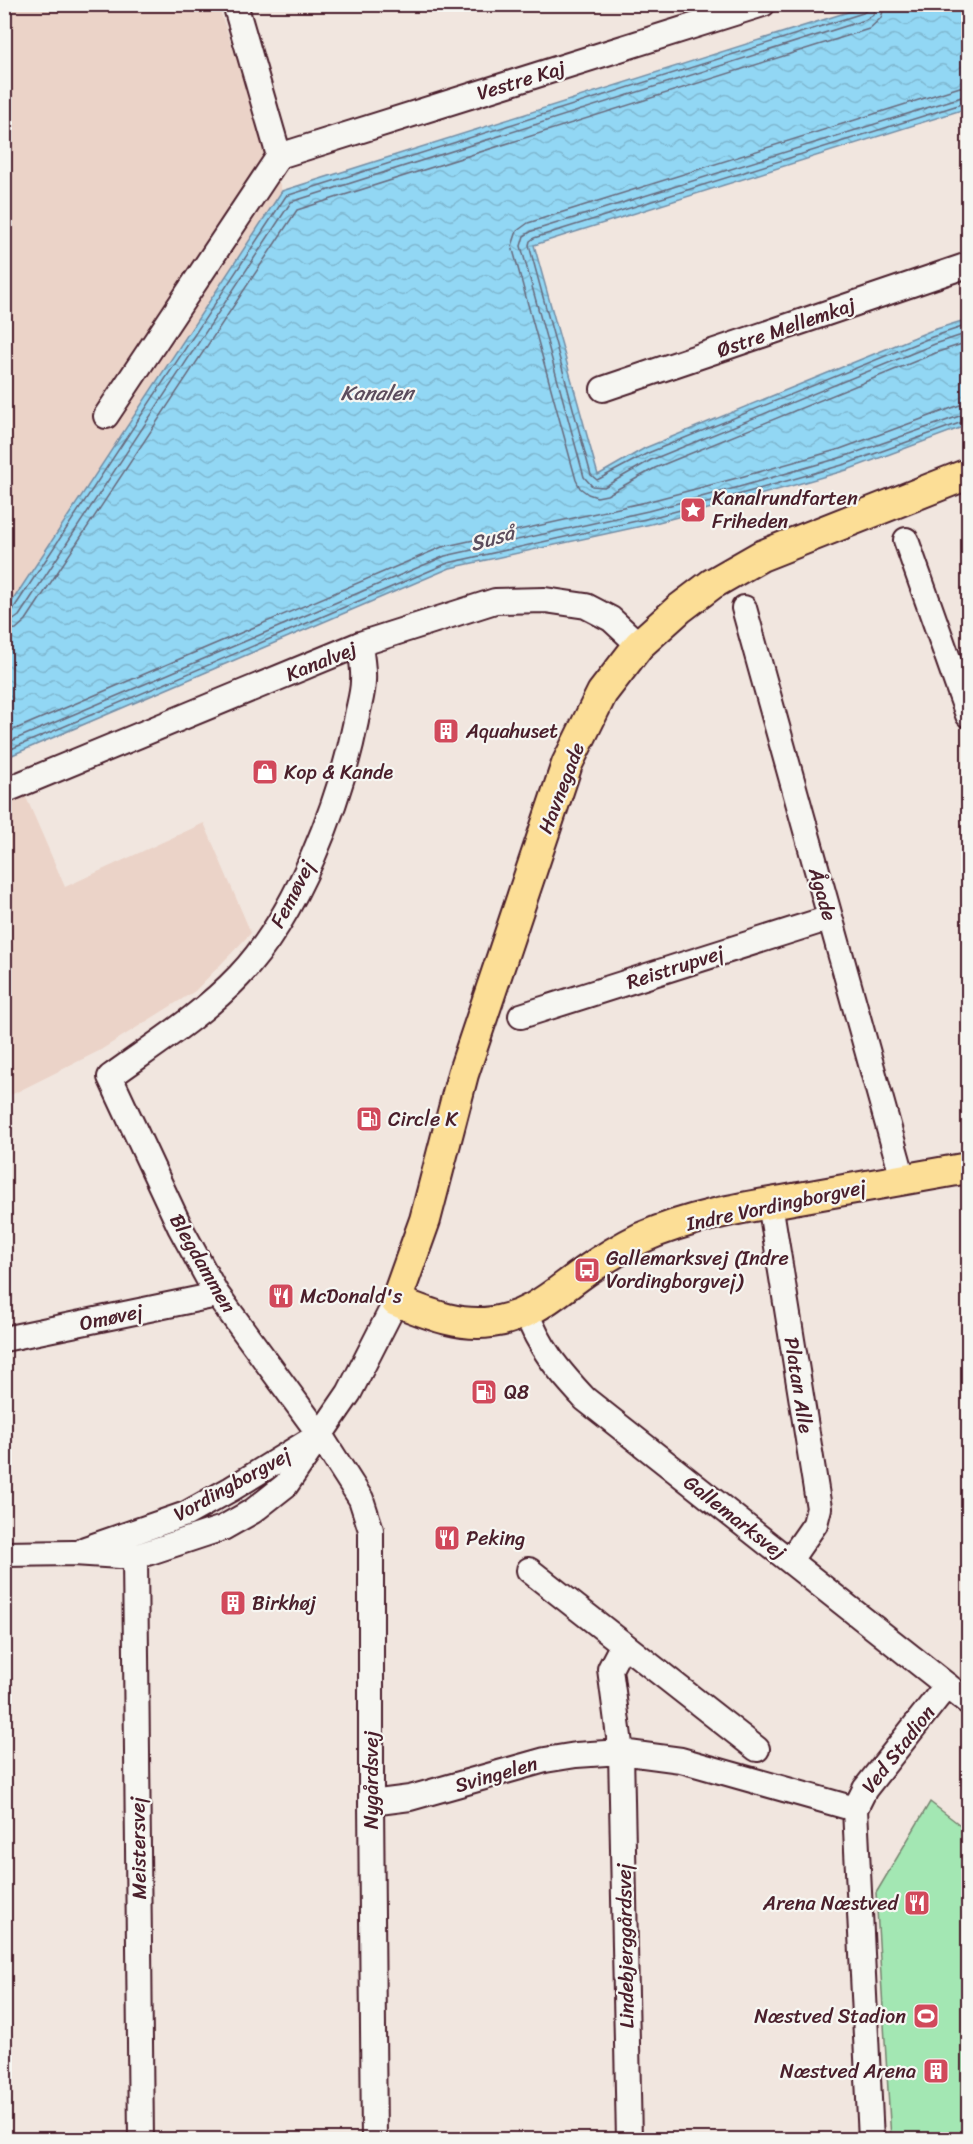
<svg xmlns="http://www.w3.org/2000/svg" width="973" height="2144" font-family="Sriracha,sans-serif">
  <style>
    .built { fill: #ebd3c8 }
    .pitch { fill: #a3e7b3; stroke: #76836f; stroke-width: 1.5 }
    .water { fill: url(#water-waves); stroke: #758da4; stroke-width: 1.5 }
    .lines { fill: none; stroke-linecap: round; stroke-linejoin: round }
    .shore { stroke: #67697b; stroke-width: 1.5 }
    .minor-casing { stroke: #4a1f2b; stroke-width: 28 }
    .major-casing { stroke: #4a1f2b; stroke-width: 34 }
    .minor { stroke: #f6f6f2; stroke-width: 24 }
    .major { stroke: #fcde96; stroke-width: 30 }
    .labels { text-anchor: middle; stroke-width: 4.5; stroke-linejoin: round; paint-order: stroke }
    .street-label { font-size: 20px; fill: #4a1f2b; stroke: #f6f6f2 }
    .poi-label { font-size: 20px; fill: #4a1f2b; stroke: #f6f6f2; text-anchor: start }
    .water-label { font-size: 21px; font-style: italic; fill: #5c4d5d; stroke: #f6f6f2 }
  </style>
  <defs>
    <pattern id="water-waves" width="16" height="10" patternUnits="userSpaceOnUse" patternTransform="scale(1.5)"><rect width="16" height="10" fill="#92d7f4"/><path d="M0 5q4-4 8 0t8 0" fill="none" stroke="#7fb8d1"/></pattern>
  </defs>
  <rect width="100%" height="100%" fill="#f1e6df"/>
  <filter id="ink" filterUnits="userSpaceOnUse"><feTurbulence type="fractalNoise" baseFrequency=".0167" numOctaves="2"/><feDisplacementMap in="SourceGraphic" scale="12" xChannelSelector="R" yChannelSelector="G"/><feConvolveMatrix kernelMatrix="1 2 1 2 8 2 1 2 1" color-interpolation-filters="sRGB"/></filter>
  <g filter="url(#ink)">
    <path class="built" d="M5 5H218L282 191 5 612Z
      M26 797 65 887 204 823 251 933 195 991 99 1051 13 1094 5 1095V806Z"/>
    <path class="pitch" d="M930 1802 968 1831V2139H891L876 1893Z"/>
    <path class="water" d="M870 5H968V108L534 245 598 475 645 448 930 331 968 319V425L847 470 742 500 651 524 450 568 5 758V612L282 191Z"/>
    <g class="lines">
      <path class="shore" d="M968 86 960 87 528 223 517 231 512 246 576 480 580 488 588 494 597 497 607 495 655 468 938 352 968 342
        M968 95 532 231 524 236 521 246 584 477 592 486 604 487 651 460 935 344 968 333
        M968 102 534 238 530 241 529 245 591 475 597 480 648 453 932 337 968 325
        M4 615 12 611 286 196 863 13 867 10 868 4
        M4 622 12 621 19 616 291 202 865 20 873 15 876 4
        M4 631 16 629 26 620 297 210 869 29 881 18 885 4
        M4 734 442 547 646 502 737 478 840 449 960 405 968 404
        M4 744 445 556 648 511 739 487 843 457 968 413
        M4 752 448 563 650 518 741 494 846 464 968 420"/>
      <g class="minor-casing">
        <path id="minor" d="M235 4 279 156 763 4
          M603 389 968 265
          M106 416 279 156
          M906 540 968 715
          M744 608 903 1179
          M360 644C361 656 364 669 363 681 363 694 358 708 356 721 340 802 297 915 239 976 202 1015 154 1045 110 1077L180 1227 216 1293 320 1435 361 1499 371 1530V1803L374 2140
          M4 791 360 644 495 601 545 600 586 606 611 619 639 645
          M521 1016 830 918
          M770 1203 819 1508 815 1524 790 1560
          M526 1311C539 1348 559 1371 585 1399L968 1702
          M4 1339 207 1297 216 1293
          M85 1549 186 1514 231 1489 314 1438
          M4 1554 74 1553 135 1557 223 1528 253 1511 286 1485 349 1393 396 1301
          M135 1557 141 2140
          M529 1570 757 1749
          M623 1644 610 1669 621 1752 629 2140
          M371 1803 410 1798 545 1760 576 1755 621 1752 681 1760 855 1809
          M871 2140 855 1809 865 1789 947 1685"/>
      </g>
      <g class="major-casing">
        <path id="major" d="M968 474 761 556 712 584 679 609 639 645 602 693 567 764 463 1074 425 1220 396 1301C427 1313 458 1327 492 1322 531 1317 556 1292 586 1271 603 1259 623 1247 641 1238 690 1216 746 1207 799 1198 855 1188 912 1178 968 1168"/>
      </g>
      <use href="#minor" class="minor"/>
      <use href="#major" class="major"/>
    </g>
  </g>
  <defs>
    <g id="sight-square" transform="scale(1.35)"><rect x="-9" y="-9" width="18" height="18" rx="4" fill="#d1495b" stroke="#f6f6f2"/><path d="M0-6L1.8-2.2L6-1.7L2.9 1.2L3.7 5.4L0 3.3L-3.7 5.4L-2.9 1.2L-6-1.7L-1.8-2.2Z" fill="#fff"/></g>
    <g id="building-square" transform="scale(1.35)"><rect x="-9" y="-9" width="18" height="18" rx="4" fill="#d1495b" stroke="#f6f6f2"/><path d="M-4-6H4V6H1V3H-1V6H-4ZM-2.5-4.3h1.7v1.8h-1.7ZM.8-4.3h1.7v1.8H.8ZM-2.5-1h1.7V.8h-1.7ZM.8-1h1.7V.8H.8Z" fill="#fff"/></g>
    <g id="shop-square" transform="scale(1.35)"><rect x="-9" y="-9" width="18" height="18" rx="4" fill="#d1495b" stroke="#f6f6f2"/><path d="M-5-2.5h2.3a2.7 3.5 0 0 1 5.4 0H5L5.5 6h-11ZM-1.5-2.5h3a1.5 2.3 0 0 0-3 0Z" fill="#fff"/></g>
    <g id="fuel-square" transform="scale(1.35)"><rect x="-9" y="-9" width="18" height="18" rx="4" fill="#d1495b" stroke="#f6f6f2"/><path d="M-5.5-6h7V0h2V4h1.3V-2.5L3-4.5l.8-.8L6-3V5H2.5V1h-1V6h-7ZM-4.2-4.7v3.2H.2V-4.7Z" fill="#fff"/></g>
    <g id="bus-square" transform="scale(1.35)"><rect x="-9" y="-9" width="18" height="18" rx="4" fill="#d1495b" stroke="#f6f6f2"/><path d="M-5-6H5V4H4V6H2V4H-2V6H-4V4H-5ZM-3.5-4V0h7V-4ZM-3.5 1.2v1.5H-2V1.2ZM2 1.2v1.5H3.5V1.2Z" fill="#fff"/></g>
    <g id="restaurant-square" transform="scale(1.35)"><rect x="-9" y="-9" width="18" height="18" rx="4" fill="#d1495b" stroke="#f6f6f2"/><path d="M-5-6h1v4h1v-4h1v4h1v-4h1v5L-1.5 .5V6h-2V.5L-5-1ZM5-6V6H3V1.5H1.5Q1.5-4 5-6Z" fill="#fff"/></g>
    <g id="stadium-square" transform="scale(1.35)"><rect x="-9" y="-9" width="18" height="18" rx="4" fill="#d1495b" stroke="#f6f6f2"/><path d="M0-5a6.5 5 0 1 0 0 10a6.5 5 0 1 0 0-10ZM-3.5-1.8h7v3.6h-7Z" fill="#fff"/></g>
  </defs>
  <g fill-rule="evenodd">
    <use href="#sight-square" x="693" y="510"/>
    <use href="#building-square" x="446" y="731"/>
    <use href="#shop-square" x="265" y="772"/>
    <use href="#fuel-square" x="369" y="1119"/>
    <use href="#bus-square" x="587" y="1270"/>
    <use href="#restaurant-square" x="281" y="1296"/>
    <use href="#fuel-square" x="484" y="1392"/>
    <use href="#restaurant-square" x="447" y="1538"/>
    <use href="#building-square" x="233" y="1603"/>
    <use href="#restaurant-square" x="917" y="1903"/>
    <use href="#stadium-square" x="926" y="2016"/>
    <use href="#building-square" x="936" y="2071"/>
  </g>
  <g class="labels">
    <g class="street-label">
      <text transform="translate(521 80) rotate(-17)" y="7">Vestre Kaj</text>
      <text transform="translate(786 327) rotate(-19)" y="7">Østre Mellemkaj</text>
      <text transform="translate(321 661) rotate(-22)" y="7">Kanalvej</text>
      <text transform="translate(561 788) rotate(-69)" y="7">Havnegade</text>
      <text transform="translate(292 894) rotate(-63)" y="7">Femøvej</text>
      <text transform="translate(823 894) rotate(74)" y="7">Ågade</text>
      <text transform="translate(675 967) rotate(-18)" y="7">Reistrupvej</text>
      <text transform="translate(776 1205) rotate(-12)" y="7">Indre Vordingborgvej</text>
      <text transform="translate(203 1263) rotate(60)" y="7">Blegdammen</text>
      <text transform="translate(111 1317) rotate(-12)" y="7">Omøvej</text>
      <text transform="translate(799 1385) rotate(81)" y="7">Platan Alle</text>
      <text transform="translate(232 1484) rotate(-29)" y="7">Vordingborgvej</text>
      <text transform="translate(735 1517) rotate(38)" y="7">Gallemarksvej</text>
      <text transform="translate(898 1749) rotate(-52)" y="7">Ved Stadion</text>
      <text transform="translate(496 1774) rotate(-16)" y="7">Svingelen</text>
      <text transform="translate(371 1780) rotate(-90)" y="7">Nygårdsvej</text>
      <text transform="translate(138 1848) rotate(-91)" y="7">Meistersvej</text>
      <text transform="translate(625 1946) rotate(-91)" y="7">Lindebjerggårdsvej</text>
    </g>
    <g class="poi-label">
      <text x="712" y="505">Kanalrundfarten<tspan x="712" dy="23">Friheden</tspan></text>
      <text x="466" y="738">Aquahuset</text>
      <text x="284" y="779">Kop &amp; Kande</text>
      <text x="388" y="1126">Circle K</text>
      <text x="606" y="1265">Gallemarksvej (Indre<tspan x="606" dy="23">Vordingborgvej)</tspan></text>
      <text x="300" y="1303">McDonald's</text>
      <text x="504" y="1399">Q8</text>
      <text x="466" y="1545">Peking</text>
      <text x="252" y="1610">Birkhøj</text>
      <text x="898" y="1910" text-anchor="end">Arena Næstved</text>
      <text x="906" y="2023" text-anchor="end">Næstved Stadion</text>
      <text x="916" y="2078" text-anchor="end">Næstved Arena</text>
    </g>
    <g class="water-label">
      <text x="377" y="400">Kanalen</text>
      <text transform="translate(492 538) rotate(-16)" y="7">Suså</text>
    </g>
  </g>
  <rect width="973" height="2144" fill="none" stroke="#f6f6f2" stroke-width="24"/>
  <rect x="12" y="12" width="949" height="2120" fill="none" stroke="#4a1f2b" stroke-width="2" filter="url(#ink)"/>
</svg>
